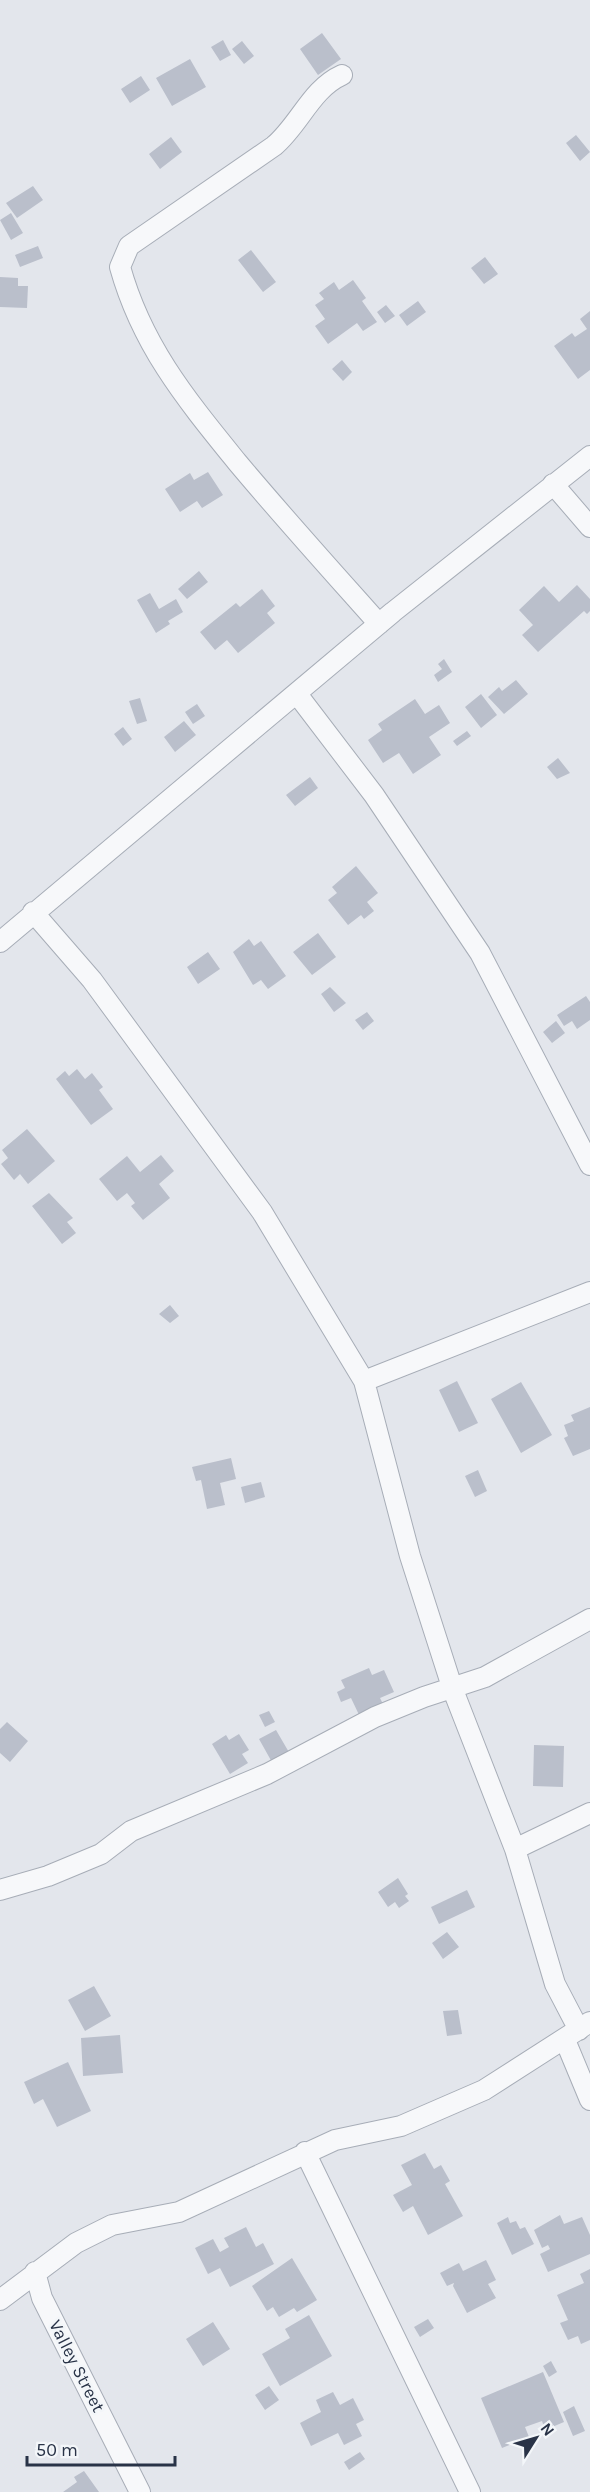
<svg xmlns="http://www.w3.org/2000/svg" width="590" height="2492" font-family="Karla,sans-serif">
  <style>
    .building { fill: #babfcb }
    .lines { fill: none; stroke-linecap: round; stroke-linejoin: round }
    .minor-casing { stroke: #a7adb7; stroke-width: 22 }
    .minor { stroke: #f7f8fa; stroke-width: 20 }
    .labels { text-anchor: middle; stroke-width: 5; stroke-linejoin: round; paint-order: stroke }
    .street-label { font-size: 18px; fill: #293347; stroke: #f3f6f9 }
  </style>
  <rect width="100%" height="100%" fill="#e3e6ec"/>
  <path class="building" d="M322 33 341 59 318 75 300 49Z
    M223 40 231 55 220 61 211 47Z
    M242 41 254 56 244 64 232 49Z
    M190 59 206 87 172 106 156 78Z
    M141 76 150 90 130 103 121 89Z
    M576 135 590 152 580 161 566 143Z
    M171 137 182 152 160 169 149 154Z
    M33 186 43 200 17 218 6 203Z
    M11 213 23 233 11 240 0 220Z
    M38 246 43 258 20 267 15 255Z
    M251 250 276 282 263 292 238 260Z
    M485 257 498 274 484 284 471 268Z
    M0 277 18 278V286H28L27 308 0 307Z
    M353 280 366 298 362 301 377 322 363 331 357 323 328 344 315 326 325 319 315 305 324 299 319 293 334 282 339 290Z
    M418 301 426 312 407 326 399 315Z
    M386 305 395 316 385 323 377 312Z
    M590 311V370L578 379 554 346 572 333 575 337 587 329 580 319Z
    M342 360 352 372 343 381 332 369Z
    M208 472 223 495 202 508 197 501 180 512 165 489 190 473 194 480Z
    M199 571 208 582 187 599 178 589Z
    M577 585 590 599V611L587 614 584 611 538 652 522 635 533 625 519 610 544 586 559 602Z
    M262 589 275 606 267 613 275 623 238 653 227 640 215 650 200 632 236 603 240 607Z
    M150 593 159 609 176 599 183 612 168 621 170 624 156 633 137 600Z
    M444 659 452 672 438 682 434 675 442 669 438 664Z
    M516 680 528 694 504 714 488 697 499 687 502 691Z
    M481 694 497 715 481 728 465 707Z
    M140 698 147 721 137 724 129 701Z
    M415 699 425 714 439 705 450 723 429 737 441 755 413 774 399 753 383 763 368 740 382 730 378 724Z
    M197 704 205 716 193 724 185 712Z
    M184 721 196 735 175 752 164 737Z
    M123 727 132 739 123 746 114 734Z
    M467 731 471 736 457 746 453 741Z
    M558 758 570 773 557 779 547 767Z
    M310 777 318 788 295 806 286 795Z
    M356 866 378 893 367 902 374 911 364 919 361 915 348 925 328 900 337 893 332 887Z
    M318 933 336 957 312 975 293 952Z
    M249 939 254 946 261 941 286 976 268 989 261 980 253 985 233 952Z
    M208 952 220 969 198 984 187 967Z
    M330 987 346 1003 334 1012 321 994Z
    M586 996 590 1002V1020L577 1029 572 1021 564 1026 557 1015Z
    M367 1012 374 1021 363 1030 355 1020Z
    M556 1021 565 1033 552 1043 543 1032Z
    M77 1069 85 1079 92 1073 103 1087 99 1090 113 1109 91 1125 56 1079 65 1071 69 1076Z
    M27 1129 55 1161 28 1184 20 1174 14 1180 1 1164 8 1158 2 1150Z
    M161 1155 174 1171 159 1184 170 1198 143 1220 131 1206 135 1203 127 1193 117 1201 99 1179 127 1156 140 1172Z
    M49 1193 73 1218 67 1222 76 1233 62 1244 32 1206Z
    M170 1305 179 1316 170 1323 159 1314Z
    M457 1381 478 1423 459 1432 439 1390Z
    M521 1382 552 1435 521 1453 491 1399Z
    M590 1407V1449L573 1456 564 1438 568 1436 564 1425 574 1421 571 1415Z
    M231 1458 236 1479 220 1483 225 1505 207 1509 201 1480 196 1481 192 1467Z
    M478 1470 487 1491 475 1497 465 1476Z
    M261 1482 265 1497 245 1503 241 1487Z
    M369 1668 372 1675 384 1670 394 1692 380 1698 385 1708 361 1719 351 1698 341 1702 337 1692 345 1688 341 1680Z
    M269 1711 275 1722 265 1727 259 1715Z
    M7 1722 28 1741 10 1762 0 1753V1729Z
    M276 1730 290 1754 273 1764 259 1739Z
    M239 1734 249 1750 242 1754 248 1763 230 1774 212 1744 226 1735 229 1740Z
    M534 1745 564 1746 563 1787 533 1786Z
    M398 1878 408 1894 405 1896 409 1901 399 1908 395 1902 388 1907 378 1892Z
    M467 1890 475 1907 439 1924 431 1907Z
    M447 1932 459 1947 443 1959 432 1943Z
    M94 1986 111 2016 85 2031 68 2000Z
    M458 2010 462 2034 447 2036 443 2011Z
    M120 2035 123 2073 83 2076 81 2038Z
    M68 2062 91 2111 57 2127 43 2099 34 2104 24 2082Z
    M425 2153 434 2169 441 2165 450 2181 445 2184 463 2216 428 2235 413 2206 403 2212 393 2195 412 2185 401 2165Z
    M560 2215 564 2224 582 2217 590 2235V2254L548 2272 540 2254 550 2249 548 2245 542 2248 534 2230Z
    M508 2217 510 2223 516 2221 520 2229 525 2227 534 2244 512 2255 497 2223Z
    M246 2227 256 2247 263 2243 274 2264 230 2287 220 2268 208 2274 195 2248 213 2239 220 2252 229 2247 224 2238Z
    M292 2258 317 2300 297 2312 294 2308 279 2317 273 2307 267 2311 252 2286Z
    M486 2260 496 2280 488 2284 496 2298 467 2313 453 2286 454 2283 447 2286 440 2273 459 2263 463 2271Z
    M590 2269V2340L581 2344 578 2336 568 2340 560 2323 568 2320 557 2295 584 2283 580 2274Z
    M309 2315 332 2356 280 2386 262 2354 290 2338 285 2329Z
    M428 2319 434 2328 420 2337 414 2327Z
    M213 2322 230 2349 203 2366 186 2339Z
    M551 2361 557 2372 549 2377 543 2366Z
    M543 2372 564 2422 545 2430 542 2421 525 2427 529 2437 502 2448 481 2398Z
    M269 2386 279 2400 265 2410 255 2395Z
    M333 2392 340 2405 353 2398 364 2420 356 2424 362 2436 344 2445 338 2433 311 2446 300 2423 321 2412 316 2400Z
    M574 2406 585 2431 573 2436 563 2412Z
    M360 2452 365 2459 349 2470 344 2462Z
    M84 2471 99 2492H63L77 2482 74 2477Z"/>
  <g class="lines">
    <g class="minor-casing">
      <path id="minor" d="M342 75C311 89 300 124 274 146L129 246 120 267C142 346 186 399 237 462 283 517 331 570 379 624
        M553 484 590 527
        M297 694 374 795 480 953 590 1165
        M33 912 92 980 262 1212 364 1381 410 1556 453 1690 515 1849 555 1984 579 2030
        M0 942 393 612 590 456
        M364 1381 590 1292
        M515 1849 590 1813
        M0 1890 48 1876 101 1854 131 1831 267 1774 375 1717 424 1697 485 1677 590 1619
        M565 2040 590 2100
        M305 2152 470 2492
        M35 2272 42 2298 140 2492
        M0 2300 76 2243 112 2225 179 2212 335 2140 401 2126 484 2090 590 2022"/>
    </g>
    <use href="#minor" class="minor"/>
  </g>
  <g class="labels">
    <g class="street-label">
      <text transform="translate(77 2366) rotate(63)" y="6">Valley Street</text>
    </g>
  </g>
  <g transform="translate(536 2438) rotate(53)" stroke="#f3f6f9" stroke-width="4.5" paint-order="stroke">
  <path d="M0-4.5L10 22L0 15L-10 22Z" fill="#293347"/>
  <text y="-9" font-size="16" font-weight="bold" text-anchor="middle" fill="#293347">N</text>
  </g>
  <path d="M27 2456v9h148v-9" fill="none" stroke="#293347" stroke-width="3"/>
  <text x="36" y="2456" font-size="18" fill="#293347" stroke="#f3f6f9" stroke-width="4.5" paint-order="stroke">50 m</text>
</svg>
